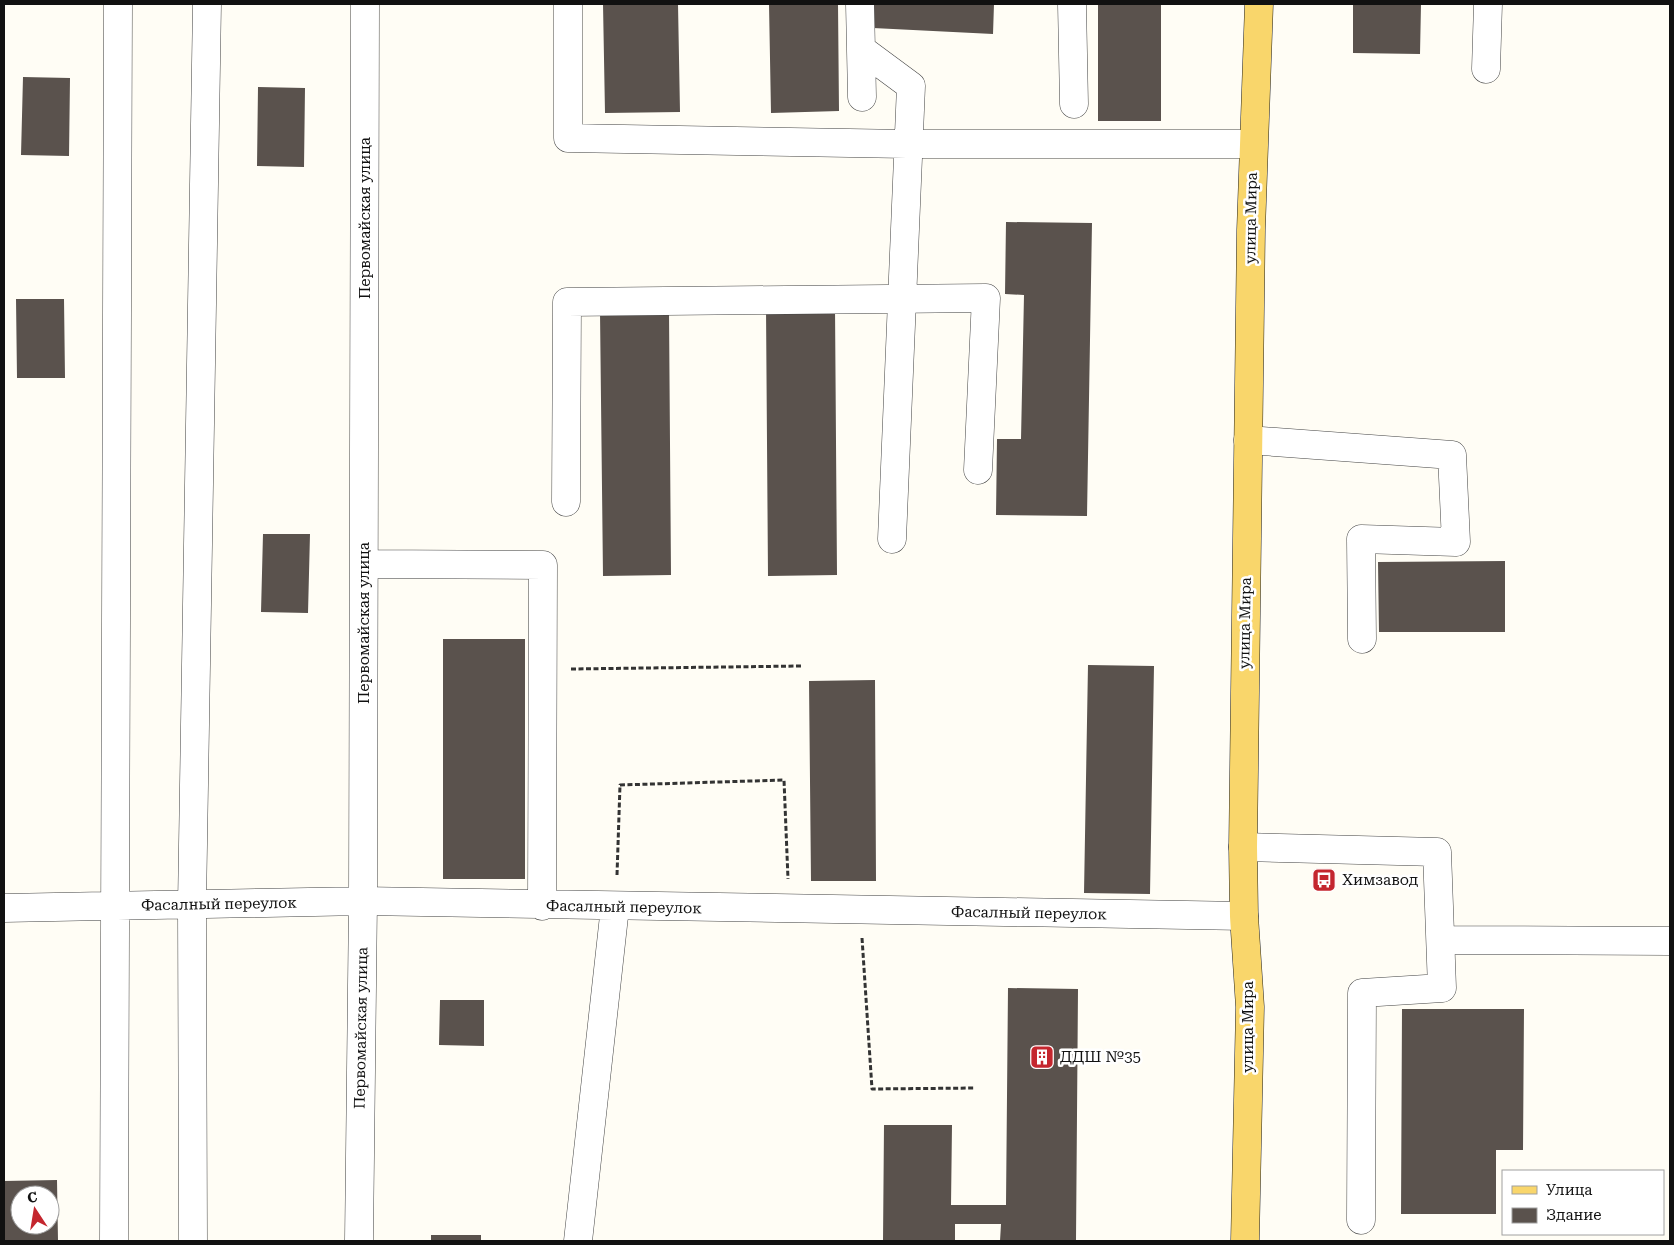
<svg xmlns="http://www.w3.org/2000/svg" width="1674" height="1245" font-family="'Roboto Serif',serif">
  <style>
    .building { fill: #5a524d; fill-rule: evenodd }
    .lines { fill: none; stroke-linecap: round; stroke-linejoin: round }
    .minor-casing { stroke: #444; stroke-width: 29 }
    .major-casing { stroke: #222; stroke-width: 29 }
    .path { stroke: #333; stroke-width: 3; stroke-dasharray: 5 2.5; stroke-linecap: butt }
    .minor { stroke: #fff; stroke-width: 28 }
    .major { stroke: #f9d66b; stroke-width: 28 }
    .labels { text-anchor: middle; stroke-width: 5; stroke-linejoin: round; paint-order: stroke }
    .street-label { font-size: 15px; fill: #111; stroke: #fff }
    .poi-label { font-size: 15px; fill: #111; stroke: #fff; text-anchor: start }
  </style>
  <rect width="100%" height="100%" fill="#fffdf5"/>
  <path class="building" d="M603 4H678L680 112 605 113Z
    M769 4H838L839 111 771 113Z
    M874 4H994L993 34 873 28Z
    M1098 4H1161V121H1098Z
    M1353 4H1421L1420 54 1353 53Z
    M23 77 70 78 69 156 21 155Z
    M258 87 305 88 304 167 257 166Z
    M1006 222 1092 223 1087 516 996 515 997 439H1021L1024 295 1005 294Z
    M16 299H64L65 378H17Z
    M835 307 837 575 768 576 766 308Z
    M669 311 671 575 603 576 600 312Z
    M263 534H310L308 613 261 612Z
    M1505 561V632H1379L1378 562Z
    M443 639H525V879H443Z
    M1088 665 1154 666 1150 894 1084 893Z
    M875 680 876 881H811L809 681Z
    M1008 988 1078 989 1076 1241H1000L1001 1224H955V1241H883L884 1125H952L951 1205H1006Z
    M440 1000H484V1046L439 1045Z
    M1402 1009H1524L1523 1150H1496V1214H1401Z
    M57 1180 58 1241H4V1181ZM20 1195H50V1225H20Z
    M431 1235H481V1241H431Z"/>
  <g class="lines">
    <g class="minor-casing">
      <path id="minor" d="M568 4V138L907 144H1253
        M860 4 862 97
        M1072 4 1074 104
        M861 49 911 86 892 539
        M1486 69 1488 4
        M1248 440 1452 455 1456 542 1361 539 1362 639
        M566 502 567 302 986 298 978 470
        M364 564 543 565 542 906
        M1243 847 1437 852 1442 988 1362 993 1361 1220
        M4 908 363 901 1244 916
        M1441 940 1670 941
        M114 1241 118 4
        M193 1241 192 905 207 4
        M359 1241 363 901 365 4
        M578 1241 615 907"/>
    </g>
    <g class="major-casing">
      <path id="major" d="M1245 1241 1250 1007 1244 916 1243 847 1251 230 1259 4"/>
    </g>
    <path class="path" d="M571 669 801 666
      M617 875 620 785 784 780 788 879
      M862 938 872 1089 974 1088"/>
    <use href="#minor" class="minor"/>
    <use href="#major" class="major"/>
  </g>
  <defs>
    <g id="bus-square" transform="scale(1.25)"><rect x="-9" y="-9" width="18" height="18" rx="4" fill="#c4262e" stroke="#fff"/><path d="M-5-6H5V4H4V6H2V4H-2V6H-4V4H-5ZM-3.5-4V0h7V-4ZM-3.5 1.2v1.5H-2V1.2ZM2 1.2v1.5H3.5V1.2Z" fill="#fff"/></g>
    <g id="building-square" transform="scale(1.25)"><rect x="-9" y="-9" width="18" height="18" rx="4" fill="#c4262e" stroke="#fff"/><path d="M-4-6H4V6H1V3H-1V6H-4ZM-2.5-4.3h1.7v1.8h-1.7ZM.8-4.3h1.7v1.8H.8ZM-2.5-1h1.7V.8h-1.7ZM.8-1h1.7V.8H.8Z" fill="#fff"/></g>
  </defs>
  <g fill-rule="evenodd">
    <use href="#bus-square" x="1324" y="880"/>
    <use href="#building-square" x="1042" y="1057"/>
  </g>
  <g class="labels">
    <g class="street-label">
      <text transform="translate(365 218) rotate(-90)" y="5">Первомайская улица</text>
      <text transform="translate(1251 218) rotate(-89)" y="5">улица Мира</text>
      <text transform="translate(364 623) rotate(-90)" y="5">Первомайская улица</text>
      <text transform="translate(1245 623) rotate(-89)" y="5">улица Мира</text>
      <text transform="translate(219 904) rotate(-1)" y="5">Фасалный переулок</text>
      <text transform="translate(624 907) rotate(1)" y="5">Фасалный переулок</text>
      <text transform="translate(1029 913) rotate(1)" y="5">Фасалный переулок</text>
      <text transform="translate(1248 1027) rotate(-90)" y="5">улица Мира</text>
      <text transform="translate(361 1028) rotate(-89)" y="5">Первомайская улица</text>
    </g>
    <g class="poi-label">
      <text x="1342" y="885">Химзавод</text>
      <text x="1060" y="1062">ДДШ №35</text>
    </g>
  </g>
  <rect width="1674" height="1245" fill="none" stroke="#111111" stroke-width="10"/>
  <rect x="1502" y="1170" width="162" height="65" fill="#ffffff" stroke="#a0a0a0"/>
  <rect x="1512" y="1186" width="25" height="8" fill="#f9d66b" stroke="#a0a0a0"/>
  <text x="1546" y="1195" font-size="15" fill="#111111">Улица</text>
  <rect x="1512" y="1208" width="25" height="15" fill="#5a524d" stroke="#a0a0a0"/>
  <text x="1546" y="1220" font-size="15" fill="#111111">Здание</text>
  <g transform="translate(35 1210) rotate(348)"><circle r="24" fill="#ffffff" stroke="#a0a0a0"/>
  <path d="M0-4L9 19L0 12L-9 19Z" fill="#c4262e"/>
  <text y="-8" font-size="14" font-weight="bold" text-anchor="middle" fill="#111111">С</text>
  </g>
</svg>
